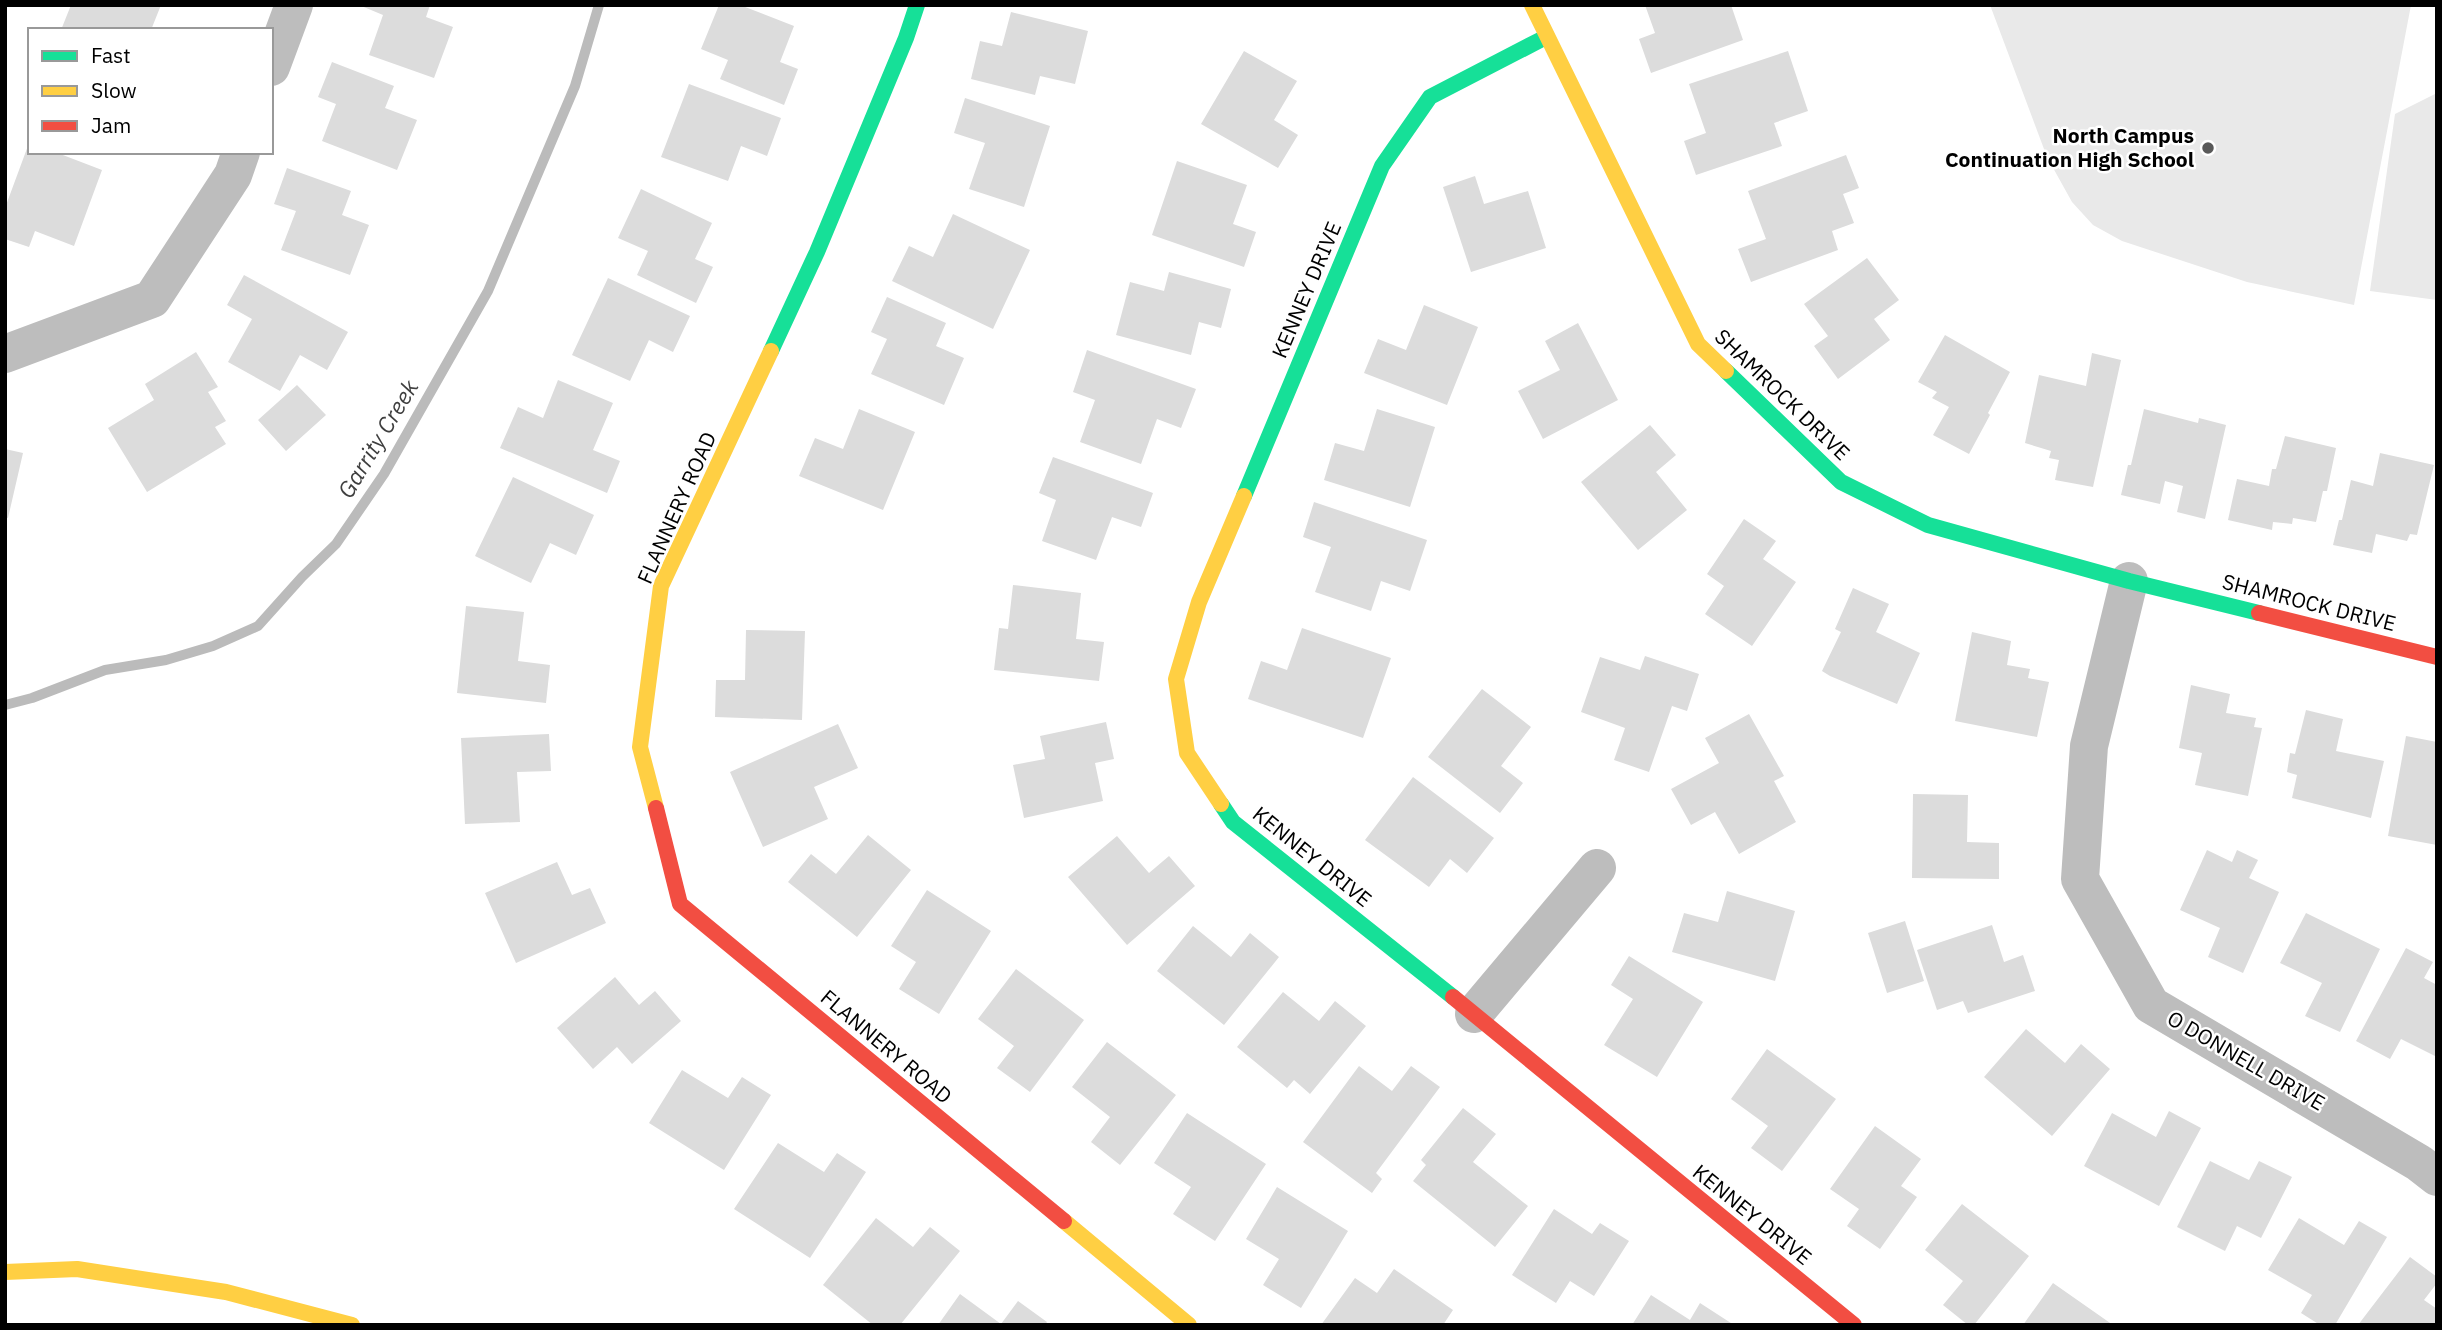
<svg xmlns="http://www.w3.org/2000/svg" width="2442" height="1330" font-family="'IBM Plex Sans',sans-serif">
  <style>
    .green { fill: #e9e9e9 }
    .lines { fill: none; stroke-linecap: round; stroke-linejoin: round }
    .stream { stroke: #bbb; stroke-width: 10 }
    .building { fill: #dcdcdc }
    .street { stroke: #bdbdbd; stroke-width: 38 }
    .fast { stroke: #16e098; stroke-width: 16 }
    .slow { stroke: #ffcf43; stroke-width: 16 }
    .jam { stroke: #f24e42; stroke-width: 16 }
    .poi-dot { fill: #595959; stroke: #fff; stroke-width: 2.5 }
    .labels { text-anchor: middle; stroke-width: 5; stroke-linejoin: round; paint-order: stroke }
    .poi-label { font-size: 21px; font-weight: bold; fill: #000; stroke: #fff; text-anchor: end }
    .street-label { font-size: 21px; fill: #000; stroke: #fff }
    .water-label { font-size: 23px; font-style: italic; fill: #3f3f3f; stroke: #fff }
  </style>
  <rect width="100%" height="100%" fill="#fff"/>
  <path class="green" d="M1990 5H2411L2354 305 2247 282 2122 241 2093 225 2072 202 2047 157Z
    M2437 93V300L2370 291 2395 114Z"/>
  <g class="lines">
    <path class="stream" d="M5 705 32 698 105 670 166 660 213 646 258 626 302 577 336 544 384 474 488 291 575 86 599 5"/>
  </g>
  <path class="building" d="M71 5H161L151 30H61Z
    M359 5H430L426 17 453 27 434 78 369 55 383 15Z
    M719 5H740L794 26 780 62 798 69 784 105 720 79 728 60 701 49Z
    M1645 5H1731L1743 40 1651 73 1639 39 1655 33Z
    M1011 12 1088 31 1075 84 1040 76 1035 95 971 79 980 41 1002 46Z
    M1244 51 1297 81 1274 120 1298 135 1278 168 1201 124Z
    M1788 51 1808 111 1774 123 1782 146 1696 175 1684 141 1706 133 1689 84Z
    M332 62 394 86 385 108 417 120 397 170 322 141 336 104 318 97Z
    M689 84 781 118 767 156 741 146 728 181 661 157Z
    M965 98 1050 126 1024 207 969 189 985 143 954 133Z
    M29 143 30 152H55L102 170 74 246 35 231 29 247 5 239V208Z
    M1846 155 1859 188 1843 194 1854 223 1832 231 1838 250 1751 282 1738 249 1766 239 1748 191Z
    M1177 161 1247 185 1233 224 1256 232 1244 267 1152 235Z
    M287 168 351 191 342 215 369 225 350 275 281 250 296 211 274 204Z
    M1475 176 1484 204 1528 191 1546 248 1471 272 1443 187Z
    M641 189 712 223 695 259 713 267 696 303 637 275 648 251 618 238Z
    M953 214 1030 250 993 329 892 281 909 246 933 257Z
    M1867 258 1899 300 1874 319 1890 340 1838 379 1814 346 1828 336 1804 304Z
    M1169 272 1231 289 1221 328 1199 322 1191 355 1116 335 1130 282 1164 291Z
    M244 275 348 332 327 370 300 355 280 391 228 362 252 319 227 305Z
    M608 278 690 316 673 352 649 340 630 381 572 355Z
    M887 297 946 323 936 346 964 358 944 405 871 374 887 339 871 332Z
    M1424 305 1478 327 1447 405 1364 373 1378 339 1406 350Z
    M1578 323 1618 400 1543 439 1518 391 1560 370 1545 341Z
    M1945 335 2010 372 1988 413 1990 415 1969 454 1933 435 1949 407 1932 398 1937 392 1918 382Z
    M1087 350 1196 389 1181 428 1157 419 1141 464 1080 442 1095 400 1073 392Z
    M196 352 218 387 208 392 226 421 215 427 226 444 147 492 108 428 154 400 145 384Z
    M2092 353 2121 360 2093 487 2055 480 2059 460 2049 458 2051 451 2025 443 2039 375 2086 386Z
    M558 380 613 403 593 450 620 461 607 493 500 448 518 407 543 418Z
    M297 385 326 415 286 451 258 420Z
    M859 409 915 432 883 510 799 476 815 438 843 449Z
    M1377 409 1435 427 1410 507 1324 480 1335 443 1364 451Z
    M2144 409 2198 423 2199 418 2226 425 2205 519 2177 512 2183 486 2165 481 2160 504 2121 495 2128 465H2131Z
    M1650 425 1676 455 1656 472 1687 510 1638 550 1581 482Z
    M2285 436 2336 448 2327 491H2323L2316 522 2293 518 2292 524 2273 522 2272 530 2228 520 2237 479 2269 486 2272 469H2276Z
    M5 449 23 453 8 518 5 517Z
    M2380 453 2434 465 2417 535 2410 534 2407 541 2376 534 2372 553 2333 545 2339 520H2342L2351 480 2373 486Z
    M1053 457 1153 493 1141 527 1112 517 1096 560 1042 541 1056 500 1039 493Z
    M513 477 594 515 576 555 550 543 531 583 475 556Z
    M1314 502 1427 540 1410 591 1381 581 1371 611 1315 592 1331 547 1303 537Z
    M1744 519 1776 541 1763 559 1796 582 1752 646 1705 614 1724 586 1707 574Z
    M1013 585 1081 593 1076 639 1104 642 1099 681 994 670 999 628 1008 629Z
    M1853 588 1889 604 1876 632 1920 653 1897 704 1830 676 1822 671 1841 632 1835 629Z
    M466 606 524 612 518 661 550 665 546 703 457 693Z
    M1302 628 1391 658 1363 738 1248 699 1261 661 1287 670Z
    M746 630 805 631 802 720 715 717 716 680H745Z
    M1972 632 2011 641 2007 665 2030 669 2028 678 2049 682 2037 737 1955 721Z
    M1645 656 1699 674 1687 711 1672 706 1649 772 1614 760 1625 728 1581 712 1600 657 1640 670Z
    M2191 685 2230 694 2226 713 2256 718 2254 727 2262 728 2248 796 2195 785 2202 753 2179 748Z
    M1482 689 1531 727 1501 766 1523 783 1500 813 1428 757Z
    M2306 710 2343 719 2336 751 2384 761 2371 818 2292 798 2297 775 2287 772 2290 753 2295 754Z
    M1749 714 1784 776 1774 781 1796 822 1739 854 1715 812 1691 825 1671 789 1719 763 1705 738Z
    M1106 722 1114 759 1095 763 1103 801 1024 818 1013 765 1045 759 1040 736Z
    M838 724 858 768 814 787 828 819 763 847 730 772Z
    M549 734 551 771 517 772 520 822 465 824 461 738Z
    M2406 736 2437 742V845L2388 836Z
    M1413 777 1494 838 1467 873 1450 859 1429 887 1365 840Z
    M1913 794 1968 795 1967 842 1999 843V879L1912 878Z
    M868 835 911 870 857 937 788 882 811 854 836 874Z
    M1117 836 1149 873 1169 856 1195 886 1127 945 1068 877Z
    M2207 850 2232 862 2237 850 2258 860 2249 878 2279 892 2243 973 2208 957 2220 928 2180 910Z
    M557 862 572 895 590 888 606 923 516 963 485 893Z
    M927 890 991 931 939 1014 899 989 916 962 891 946Z
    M1727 891 1795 911 1775 981 1672 952 1684 913 1718 922Z
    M2306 913 2380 949 2340 1032 2305 1016 2322 983 2280 963Z
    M1905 921 1924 981 1887 993 1868 933Z
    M1992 925 2004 962 2023 955 2035 991 1968 1013 1963 1001 1937 1010 1917 950Z
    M1193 926 1231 957 1250 933 1279 957 1224 1025 1157 971Z
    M2406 948 2433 962 2424 978 2437 985V1057L2401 1039 2390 1059 2356 1041Z
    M1629 956 1703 1002 1657 1077 1604 1045 1633 999 1611 985Z
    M1016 969 1084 1020 1030 1092 997 1068 1014 1046 978 1019Z
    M615 977 639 1005 655 991 681 1021 632 1064 617 1047 593 1069 557 1028Z
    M1283 992 1319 1021 1335 1001 1366 1026 1310 1094 1294 1080 1287 1088 1237 1047Z
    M2026 1029 2065 1063 2081 1044 2110 1069 2052 1136 1984 1077Z
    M1107 1042 1176 1095 1120 1165 1091 1142 1110 1117 1072 1087Z
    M1767 1049 1836 1099 1782 1171 1751 1148 1768 1126 1731 1099Z
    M1359 1066 1392 1091 1411 1066 1440 1087 1376 1173 1382 1179 1372 1193 1303 1142Z
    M682 1070 728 1098 742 1077 771 1095 724 1170 649 1123Z
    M1463 1108 1496 1134 1473 1162 1528 1206 1495 1247 1413 1181 1426 1165 1421 1160Z
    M2169 1111 2201 1128 2159 1206 2084 1166 2112 1113 2156 1137Z
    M1187 1113 1266 1164 1215 1241 1173 1214 1191 1187 1154 1163Z
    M1875 1126 1921 1159 1901 1186 1917 1197 1880 1249 1847 1226 1859 1209 1830 1189Z
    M778 1143 824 1172 837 1153 866 1172 810 1258 734 1209Z
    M2210 1161 2249 1180 2259 1161 2292 1177 2261 1238 2237 1226 2225 1251 2177 1227Z
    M1277 1187 1348 1231 1301 1308 1263 1285 1279 1259 1246 1239Z
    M1962 1204 2029 1256 1974 1325H1968L1943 1305 1963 1281 1925 1250Z
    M1554 1209 1592 1234 1600 1223 1629 1241 1594 1296 1570 1281 1556 1303 1512 1275Z
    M876 1218 913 1247 930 1227 960 1251 900 1325H873L823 1285Z
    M2299 1218 2344 1245 2359 1221 2387 1237 2335 1325H2320L2301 1313 2312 1295 2268 1270Z
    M2410 1257 2437 1277V1283L2424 1300 2437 1309V1325H2358Z
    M1394 1269 1453 1310 1443 1325H1321L1355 1278 1377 1293Z
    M2053 1283 2113 1325H2023Z
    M960 1294 1001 1324 1018 1301 1047 1322 1045 1325H938Z
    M1651 1295 1690 1320 1700 1303 1734 1325H1632Z"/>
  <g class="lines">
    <path class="street" d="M271 67 294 5
      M5 354 152 299 233 175 241 152
      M2129 581 2089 746 2080 879 2151 1005 2419 1163 2437 1177
      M1474 1014 1597 868"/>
    <path class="fast" d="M771 351 817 252 906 38 917 5
      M1726 371 1841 482 1928 525 2129 581 2259 613
      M1244 496 1382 166 1430 97 1546 37
      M1221 804 1233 822 1453 997"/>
    <path class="slow" d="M1532 5 1698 344 1726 371
      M1221 804 1187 753 1176 679 1199 602 1244 496
      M656 808 640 747 661 586 771 351
      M1064 1221 1189 1325
      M5 1272 77 1269 226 1292 352 1325"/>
    <path class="jam" d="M2259 613 2437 657
      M656 808 680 904 1064 1221
      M1453 997 1854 1325"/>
  </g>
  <circle class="poi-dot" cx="2208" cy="148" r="7"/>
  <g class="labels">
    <g class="poi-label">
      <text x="2194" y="143">North Campus<tspan x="2194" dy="24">Continuation High School</tspan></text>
    </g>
    <g class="street-label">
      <text transform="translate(1307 290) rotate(-67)" y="7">KENNEY DRIVE</text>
      <text transform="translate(1782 395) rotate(44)" y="7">SHAMROCK DRIVE</text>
      <text transform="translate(677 508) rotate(-66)" y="7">FLANNERY ROAD</text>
      <text transform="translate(2309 603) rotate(14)" y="7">SHAMROCK DRIVE</text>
      <text transform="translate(1312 857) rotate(39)" y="7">KENNEY DRIVE</text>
      <text transform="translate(886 1047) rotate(40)" y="7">FLANNERY ROAD</text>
      <text transform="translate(2246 1061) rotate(30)" y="7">O DONNELL DRIVE</text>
      <text transform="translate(1752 1215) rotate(39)" y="7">KENNEY DRIVE</text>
    </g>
    <g class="water-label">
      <text transform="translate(378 439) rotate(-59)" y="8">Garrity Creek</text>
    </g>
  </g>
  <rect width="2442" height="1330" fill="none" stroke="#000000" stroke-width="14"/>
  <rect x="28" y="28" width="245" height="126" fill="#ffffff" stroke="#999999" stroke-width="2"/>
  <rect x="42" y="51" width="35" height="10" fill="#16e098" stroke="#999999" stroke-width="2"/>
  <text x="91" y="63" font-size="21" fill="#000000">Fast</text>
  <rect x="42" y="86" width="35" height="10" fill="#ffcf43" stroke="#999999" stroke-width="2"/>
  <text x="91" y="98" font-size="21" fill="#000000">Slow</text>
  <rect x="42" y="121" width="35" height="10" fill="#f24e42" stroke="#999999" stroke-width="2"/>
  <text x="91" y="133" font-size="21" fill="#000000">Jam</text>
</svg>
